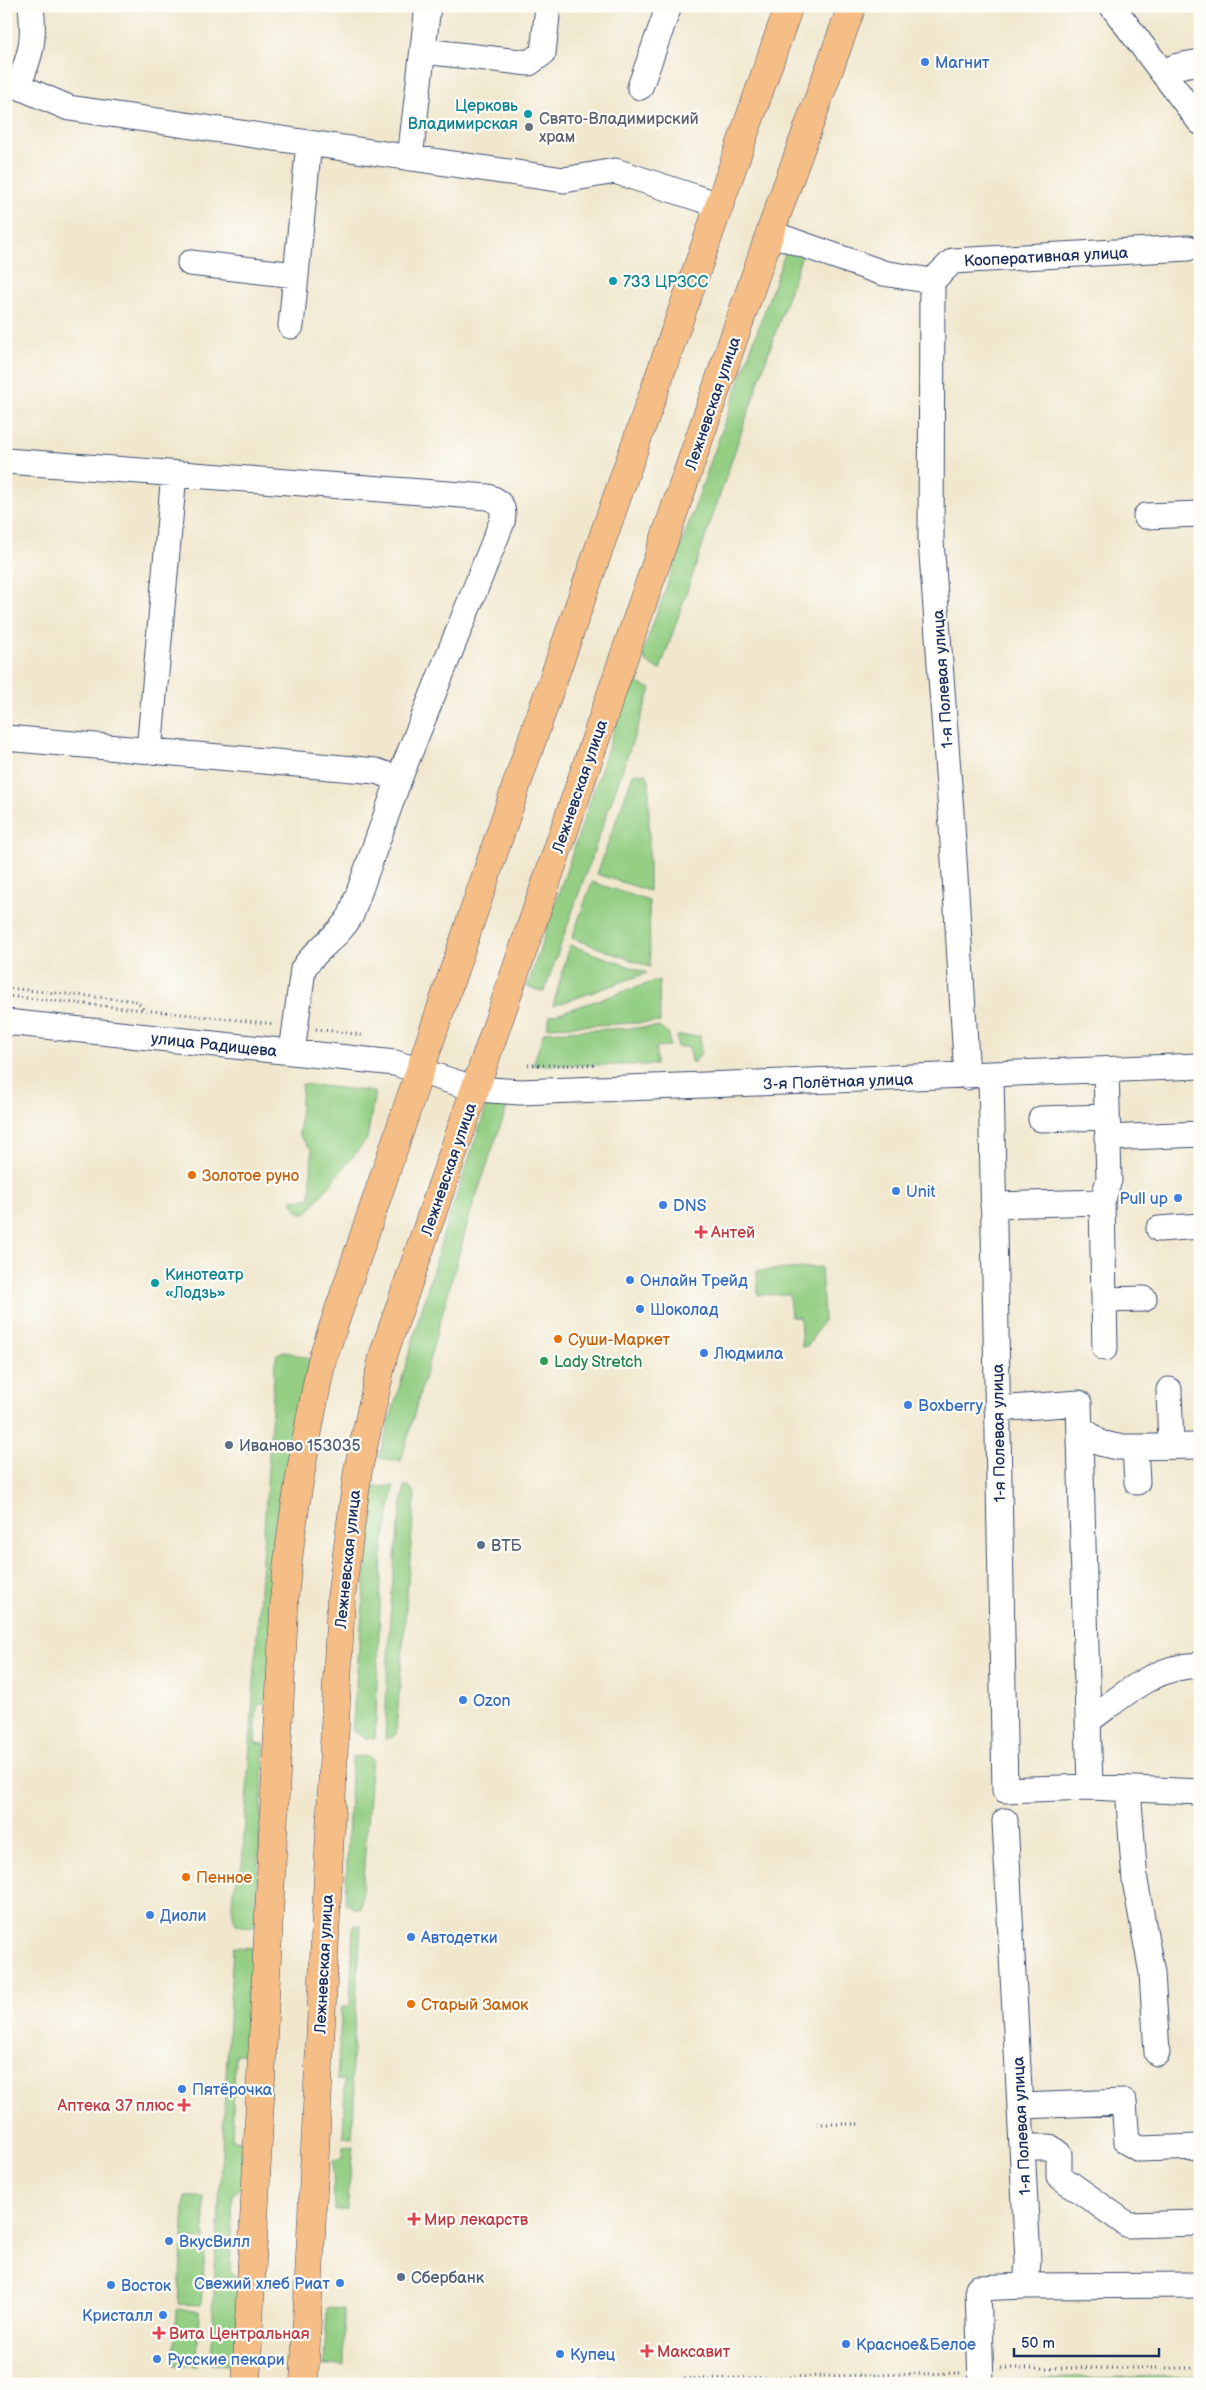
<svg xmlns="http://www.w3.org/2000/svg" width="1206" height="2390" font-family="'Balsamiq Sans',sans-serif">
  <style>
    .green { fill: #94cf84; stroke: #587f71 }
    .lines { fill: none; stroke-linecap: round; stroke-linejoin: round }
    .minor-casing { stroke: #3b4b6f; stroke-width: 27 }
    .highway-casing { stroke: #3b4b6f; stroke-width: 29 }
    .path { stroke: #3b4b6f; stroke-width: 3; stroke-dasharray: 1 4; stroke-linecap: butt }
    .minor { stroke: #fff; stroke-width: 25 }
    .highway { stroke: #f6be87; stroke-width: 28 }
    .shop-dot { fill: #3f7fe0; stroke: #fdfcf7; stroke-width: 2 }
    .culture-dot { fill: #0f9aa8; stroke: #fdfcf7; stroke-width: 2 }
    .worship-dot { fill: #6b7280; stroke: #fdfcf7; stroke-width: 2 }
    .food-dot { fill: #e8710a; stroke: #fdfcf7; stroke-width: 2 }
    .health-dot { fill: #e0444e; stroke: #fdfcf7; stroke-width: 2 }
    .leisure-dot { fill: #2e9e5b; stroke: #fdfcf7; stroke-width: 2 }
    .service-dot { fill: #5c6f8a; stroke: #fdfcf7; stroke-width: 2 }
    .labels { text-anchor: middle; stroke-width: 4.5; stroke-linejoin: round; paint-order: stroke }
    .shop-label { font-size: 16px; fill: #366cbe; stroke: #fdfcf7; text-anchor: start }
    .culture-label { font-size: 16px; fill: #0d838f; stroke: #fdfcf7; text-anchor: start }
    .worship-label { font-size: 16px; fill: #5b616d; stroke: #fdfcf7; text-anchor: start }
    .street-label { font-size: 16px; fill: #1b2f5e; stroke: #fdfcf7 }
    .food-label { font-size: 16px; fill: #c56008; stroke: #fdfcf7; text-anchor: start }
    .health-label { font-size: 16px; fill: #be3a42; stroke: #fdfcf7; text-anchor: start }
    .leisure-label { font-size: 16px; fill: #27864d; stroke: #fdfcf7; text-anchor: start }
    .service-label { font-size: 16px; fill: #4e5e75; stroke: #fdfcf7; text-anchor: start }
  </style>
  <rect width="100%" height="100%" fill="#fdfcf7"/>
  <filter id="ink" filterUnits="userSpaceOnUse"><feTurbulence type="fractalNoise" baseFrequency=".02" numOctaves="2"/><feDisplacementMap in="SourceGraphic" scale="10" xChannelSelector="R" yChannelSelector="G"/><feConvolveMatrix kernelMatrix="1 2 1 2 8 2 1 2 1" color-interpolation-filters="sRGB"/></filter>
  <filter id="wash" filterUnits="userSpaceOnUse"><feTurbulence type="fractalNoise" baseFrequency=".0096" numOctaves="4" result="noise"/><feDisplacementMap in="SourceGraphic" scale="20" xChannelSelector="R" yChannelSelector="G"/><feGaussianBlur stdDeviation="1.12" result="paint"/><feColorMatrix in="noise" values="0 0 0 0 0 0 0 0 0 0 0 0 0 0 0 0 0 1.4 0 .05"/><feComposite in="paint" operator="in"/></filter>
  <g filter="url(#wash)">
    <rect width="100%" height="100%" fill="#f0e7cd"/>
    <path class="green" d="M788 245 803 252 660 670 645 661 643 652Z
      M637 683 651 689 544 992 527 987 629 686Z
      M637 773 646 774 649 780V891L597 874 633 774Z
      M592 882 649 901 650 967 572 938Z
      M570 945 647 973 553 1006Z
      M659 980 660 1022 547 1027 550 1016Z
      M659 1027 669 1035 670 1046 656 1047V1065H533L544 1032Z
      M677 1036H700L701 1052 695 1062H691L689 1047H677Z
      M302 1084 375 1092 367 1139 306 1214 297 1211 292 1200 310 1198 312 1150 299 1135Z
      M509 1101 471 1211 401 1461 379 1458 444 1232 488 1103Z
      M821 1267 824 1319 808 1346 802 1347 800 1317H791L789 1294 758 1295 757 1271Z
      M284 1351 310 1359 277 1523 268 1700 257 1706 255 1743 265 1744 255 1925 248 1928 236 1924C228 1908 234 1881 242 1866L275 1363 277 1354Z
      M394 1486 382 1553 375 1739 365 1738 352 1730 373 1487Z
      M405 1486 410 1487 415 1494 396 1733 393 1737 385 1739C388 1654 390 1570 405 1486Z
      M367 1756 372 1760 371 1768 361 1908H354L345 1903 352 1757Z
      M353 1926H361L351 2080 355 2089 352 2138 343 2137 345 2081 337 2080 342 2007 350 2006Z
      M233 1947 256 1948 251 2054H235L232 2140 247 2141 246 2182 233 2194 231 2242 217 2241Z
      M353 2146 347 2210H334L333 2160 342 2158 343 2147Z
      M185 2197H203L205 2239 182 2238Z
      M216 2247 231 2248 230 2272 242 2281 237 2365 211 2364Z
      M182 2248 205 2249 201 2305 178 2304Z
      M327 2308 344 2309V2365H324Z
      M176 2310 199 2311 197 2366 174 2365Z
      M1200 2376V2384H1015V2379Z"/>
  </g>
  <g filter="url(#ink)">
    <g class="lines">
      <g class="minor-casing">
        <path id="minor" d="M1112 6 1200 122
          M423 51 529 63 543 53 548 6
          M1162 72 1178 66 1200 62
          M6 81 69 108 564 180 615 171 719 205
          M18 86C31 54 35 41 31 6
          M640 87 669 6
          M410 158 428 6
          M770 233 883 273 932 281 953 261 1188 248
          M190 263 296 275
          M932 281 931 541 952 826 967 1077
          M291 326 309 143
          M6 461 488 497C501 501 505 509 502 522L399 779 351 915C339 937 316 948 303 969L292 1052
          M1146 516 1200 514
          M6 738 376 771 399 779
          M149 751 174 474
          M6 1022 395 1063 476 1089 520 1092 1200 1066
          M991 1076 1005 1790 1090 1787 1200 1792
          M1041 1119 1107 1117
          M1107 1138 1200 1134
          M993 1205 1102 1202
          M1159 1229 1200 1226
          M1104 1300 1144 1299
          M1105 1348 1102 1202 1109 1180 1106 1071
          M1169 1390 1171 1446
          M997 1409 1079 1403 1090 1787
          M1081 1428 1100 1443 1117 1447 1200 1446
          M1135 1447 1137 1482
          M1088 1721C1124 1695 1153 1666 1200 1665
          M1128 1789 1135 1881 1152 1973 1157 2053
          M1021 2106 1124 2102 1127 2142 1139 2149 1200 2147
          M1023 2147H1050L1059 2154V2176L1128 2225 1200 2223
          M1026 2286 1200 2285
          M981 2384 978 2288 1026 2286 1028 2261 1005 1821"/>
      </g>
      <g class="highway-casing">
        <path id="highway" d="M246 2384 285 1590C292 1512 306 1437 322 1360L525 760 789 6
          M304 2384 341 1598 358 1470 384 1353 770 233 852 6"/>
      </g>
      <path class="path" d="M6 988 137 1001 144 1010 275 1024
        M6 996 144 1010
        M316 1029 362 1035
        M528 1065H597
        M817 2124H862
        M1001 2368H1200
        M469 2384 960 2373"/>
      <use href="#minor" class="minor"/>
      <use href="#highway" class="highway"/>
    </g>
  </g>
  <g class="shop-dot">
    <circle cx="925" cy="62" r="5"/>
    <circle cx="896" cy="1191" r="5"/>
    <circle cx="1178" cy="1198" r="5"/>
    <circle cx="663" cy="1205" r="5"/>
    <circle cx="630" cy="1280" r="5"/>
    <circle cx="640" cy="1309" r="5"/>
    <circle cx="704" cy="1353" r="5"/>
    <circle cx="908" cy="1405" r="5"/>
    <circle cx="463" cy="1700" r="5"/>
    <circle cx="150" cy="1915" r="5"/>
    <circle cx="411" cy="1937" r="5"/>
    <circle cx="182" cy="2089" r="5"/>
    <circle cx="169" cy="2241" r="5"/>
    <circle cx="340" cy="2283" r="5"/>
    <circle cx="111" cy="2285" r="5"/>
    <circle cx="163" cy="2315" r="5"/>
    <circle cx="846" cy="2344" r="5"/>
    <circle cx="560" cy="2354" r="5"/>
    <circle cx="157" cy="2359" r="5"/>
  </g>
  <g class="culture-dot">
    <circle cx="528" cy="114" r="5"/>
    <circle cx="613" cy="281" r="5"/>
    <circle cx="155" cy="1283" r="5"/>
  </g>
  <circle class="worship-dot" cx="529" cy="127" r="5"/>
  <g class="food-dot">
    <circle cx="192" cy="1175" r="5"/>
    <circle cx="558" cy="1339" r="5"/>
    <circle cx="186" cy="1877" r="5"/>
    <circle cx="411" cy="2004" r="5"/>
  </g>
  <g class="health-dot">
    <path d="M698.5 1224.5h5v5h5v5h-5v5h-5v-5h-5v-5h5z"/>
    <path d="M181.5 2097.5h5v5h5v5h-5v5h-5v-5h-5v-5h5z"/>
    <path d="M411.5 2211.5h5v5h5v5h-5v5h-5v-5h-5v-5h5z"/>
    <path d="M156.5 2325.5h5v5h5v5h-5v5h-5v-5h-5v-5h5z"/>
    <path d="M644.5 2343.5h5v5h5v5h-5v5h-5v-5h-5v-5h5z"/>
  </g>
  <circle class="leisure-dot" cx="544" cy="1361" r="5"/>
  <g class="service-dot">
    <circle cx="229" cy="1445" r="5"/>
    <circle cx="481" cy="1545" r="5"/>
    <circle cx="401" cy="2277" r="5"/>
  </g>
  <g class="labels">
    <g class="shop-label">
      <text x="935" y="68">Магнит</text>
      <text x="906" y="1197">Unit</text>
      <text x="1168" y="1204" text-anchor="end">Pull up</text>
      <text x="673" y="1211">DNS</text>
      <text x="640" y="1286">Онлайн Трейд</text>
      <text x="650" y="1315">Шоколад</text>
      <text x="714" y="1359">Людмила</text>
      <text x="918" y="1411">Boxberry</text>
      <text x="473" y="1706">Ozon</text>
      <text x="160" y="1921">Диоли</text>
      <text x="421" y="1943">Автодетки</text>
      <text x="192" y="2095">Пятёрочка</text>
      <text x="179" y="2247">ВкусВилл</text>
      <text x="330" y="2289" text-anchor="end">Свежий хлеб Риат</text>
      <text x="121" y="2291">Восток</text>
      <text x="153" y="2321" text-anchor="end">Кристалл</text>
      <text x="856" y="2350">Красное&amp;Белое</text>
      <text x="570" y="2360">Купец</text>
      <text x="167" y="2365">Русские пекари</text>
    </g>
    <g class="culture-label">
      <text x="518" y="111" text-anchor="end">Церковь<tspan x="518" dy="18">Владимирская</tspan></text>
      <text x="623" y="287">733 ЦРЗСС</text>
      <text x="165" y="1280">Кинотеатр<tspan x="165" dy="18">«Лодзь»</tspan></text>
    </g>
    <g class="worship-label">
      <text x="539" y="124">Свято-Владимирский<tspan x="539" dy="18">храм</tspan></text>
    </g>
    <g class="street-label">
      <text transform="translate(1046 256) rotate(-3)" y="6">Кооперативная улица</text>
      <text transform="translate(712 403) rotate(-71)" y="6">Лежневская улица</text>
      <text transform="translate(942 679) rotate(-94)" y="6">1-я Полевая улица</text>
      <text transform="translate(579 786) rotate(-71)" y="6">Лежневская улица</text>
      <text transform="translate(214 1044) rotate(6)" y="6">улица Радищева</text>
      <text transform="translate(838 1081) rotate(-2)" y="6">3-я Полётная улица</text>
      <text transform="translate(448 1169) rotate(-71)" y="6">Лежневская улица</text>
      <text transform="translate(998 1433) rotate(-91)" y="6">1-я Полевая улица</text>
      <text transform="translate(347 1559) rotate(-84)" y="6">Лежневская улица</text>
      <text transform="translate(323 1964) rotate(-87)" y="6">Лежневская улица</text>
      <text transform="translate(1021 2126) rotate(-93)" y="6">1-я Полевая улица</text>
    </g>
    <g class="food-label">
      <text x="202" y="1181">Золотое руно</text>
      <text x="568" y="1345">Суши-Маркет</text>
      <text x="196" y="1883">Пенное</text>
      <text x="421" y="2010">Старый Замок</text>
    </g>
    <g class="health-label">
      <text x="711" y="1238">Антей</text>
      <text x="174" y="2111" text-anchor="end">Аптека 37 плюс</text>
      <text x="424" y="2225">Мир лекарств</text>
      <text x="169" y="2339">Вита Центральная</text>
      <text x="657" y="2357">Максавит</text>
    </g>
    <g class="leisure-label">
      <text x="554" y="1367">Lady Stretch</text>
    </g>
    <g class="service-label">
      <text x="239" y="1451">Иваново 153035</text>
      <text x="491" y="1551">ВТБ</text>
      <text x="411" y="2283">Сбербанк</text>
    </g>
  </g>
  <rect width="1206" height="2390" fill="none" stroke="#fdfcf7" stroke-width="25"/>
  <path d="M1014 2348v8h145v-8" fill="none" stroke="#1b2f5e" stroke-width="2.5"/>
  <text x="1021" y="2348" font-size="15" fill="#1b2f5e" stroke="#fdfcf7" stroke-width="4" paint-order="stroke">50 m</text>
</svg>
